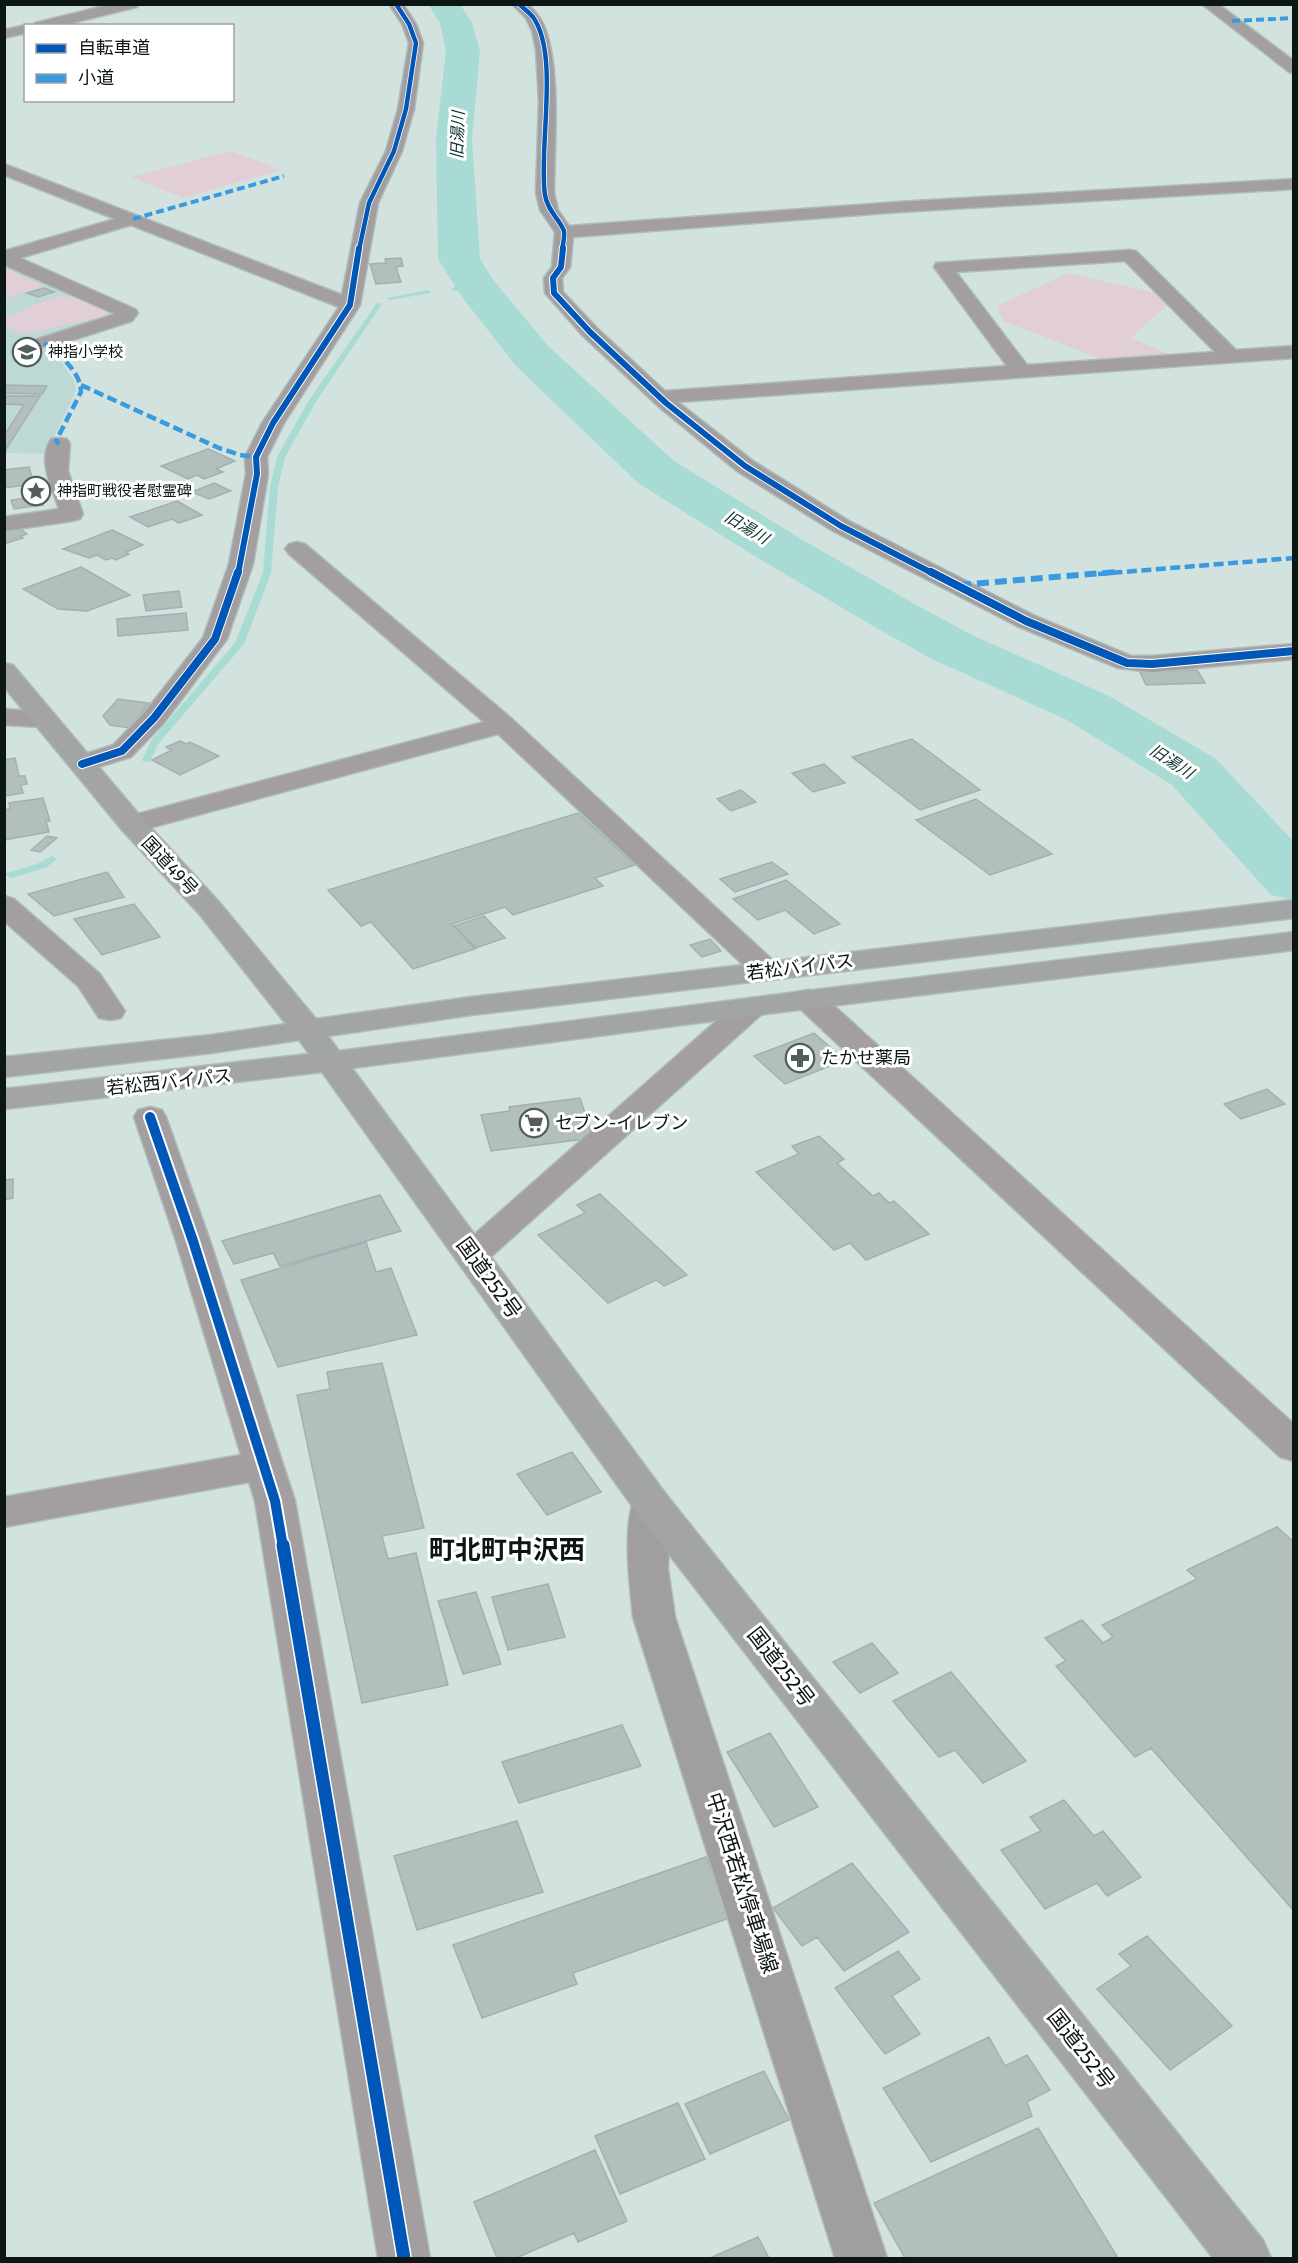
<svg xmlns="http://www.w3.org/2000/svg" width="1298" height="2263" font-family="'Fira Sans','Noto Sans JP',sans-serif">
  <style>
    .built { fill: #bdd9d5 }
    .green { fill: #e2ced7 }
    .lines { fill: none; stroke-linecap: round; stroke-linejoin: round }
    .stream { fill: #a8dbd3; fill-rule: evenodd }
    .river { fill: #a8dbd3; fill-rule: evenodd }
    .building { fill: #b2bfbd; stroke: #a4b0af; stroke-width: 1.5 }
    .minor-casing { stroke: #afbcba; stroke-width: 3 }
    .secondary-casing { stroke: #afbcba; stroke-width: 3 }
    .trunk-casing { stroke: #afbcba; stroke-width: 3 }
    .minor { fill: #a39ea0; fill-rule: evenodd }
    .secondary { fill: #a09e9f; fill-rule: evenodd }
    .trunk { fill: #a2a4a5; fill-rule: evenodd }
    .quiet-far2 { stroke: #3a9adf; stroke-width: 4; stroke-dasharray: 8 4; stroke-linecap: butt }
    .quiet-far1 { stroke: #3a9adf; stroke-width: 4.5; stroke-dasharray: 10 4.5; stroke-linecap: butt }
    .quiet { stroke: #3a9adf; stroke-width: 6; stroke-dasharray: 12 6; stroke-linecap: butt }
    .cycleway-far4-casing { stroke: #fff; stroke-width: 6 }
    .cycleway-far3-casing { stroke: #fff; stroke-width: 8 }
    .cycleway-far2-casing { stroke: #fff; stroke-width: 10 }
    .cycleway-far1-casing { stroke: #fff; stroke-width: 14 }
    .cycleway-casing { stroke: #fff; stroke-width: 16 }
    .cycleway-far4 { stroke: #0057b8; stroke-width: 4.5 }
    .cycleway-far3 { stroke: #0057b8; stroke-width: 6 }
    .cycleway-far2 { stroke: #0057b8; stroke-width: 8 }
    .cycleway-far1 { stroke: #0057b8; stroke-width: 10 }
    .cycleway { stroke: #0057b8; stroke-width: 13 }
    .labels { text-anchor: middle; stroke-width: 6; stroke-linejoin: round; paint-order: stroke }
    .far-poi-label { font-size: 15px; fill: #0c1715; stroke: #fff; text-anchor: start }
    .far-water-label { font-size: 16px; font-style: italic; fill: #0f302c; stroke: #fff }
    .street-label { font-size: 18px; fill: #0c1715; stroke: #fff }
    .poi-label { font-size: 18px; fill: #0c1715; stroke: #fff; text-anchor: start }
    .near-street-label { font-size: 21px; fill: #0c1715; stroke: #fff }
    .near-quarter-label { font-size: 26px; font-weight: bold; fill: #0c1715; stroke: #fff }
  </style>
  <rect width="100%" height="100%" fill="#d1e2df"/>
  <path class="built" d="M5 263 116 312 113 317 43 346 58 358 74 380 76 391 46 454 5 453Z"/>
  <path class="green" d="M230 151 282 170 183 198 131 177Z
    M5 268 44 286 9 298 5 297Z
    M1068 273 1160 294 1168 304 1131 338 1178 358 1109 362 1003 321 997 306Z
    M63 296 82 299 106 311 107 314 103 317 23 334 5 326V318L49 299Z"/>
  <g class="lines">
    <path class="stream" d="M477 285 480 287 479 288 454 291 451 289 454 287Z
      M428 290 430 291V293L390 300 387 298Z
      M377 303 382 304 317 400 285 457 278 487 271 573 244 644 158 744 150 762H144L142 760 151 741 235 643 263 573 270 487 277 457 309 400Z
      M52 856 57 859 45 868 11 878 6 875 7 873 37 864Z"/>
    <path class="river" d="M428 4H460L472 23 480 51 472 139 480 259 494 281 548 346 674 461 801 539 911 602 972 635 1109 696 1216 759 1294 842V900L1271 895 1172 785 1067 720 932 659 873 626 763 561 638 483 516 366 462 297 438 259 436 139 446 51 440 23Z"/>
  </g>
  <path class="building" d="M401 258 403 266 396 267 401 282 376 284 370 264 386 263 385 259Z
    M44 288 54 292 38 297 27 293Z
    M4 385 47 386 42 394 4 393Z
    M4 396H40L5 451 4 436 24 405 4 404Z
    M208 449 235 461 216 469 223 472 204 479 197 475 188 479 161 466Z
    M29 467 34 484 4 488V470Z
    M214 483 231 491 209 499 192 492Z
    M40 496 43 505 14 509 11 500Z
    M177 501 202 515 179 523 172 519 148 527 130 517Z
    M15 525 27 534 21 536 23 538 4 544V528Z
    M112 530 143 545 126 552 129 554 116 560 112 558 106 560 97 555 89 558 63 549Z
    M81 567 130 595 87 611 58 609 23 589Z
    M179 591 182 607 146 611 143 595Z
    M186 613 188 630 118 636 117 619Z
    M1197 670 1205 683 1146 685 1140 672Z
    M118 699 149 703 130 728 110 725 103 716Z
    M912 739 980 790 920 810 852 757Z
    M180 741 186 744 190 742 219 756 180 775 152 760 172 750 166 747Z
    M15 758 19 776H25L27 784 21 785 23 793 4 796V760Z
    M824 764 845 783 813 792 792 773Z
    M741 790 756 802 731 811 717 799Z
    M43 798 50 821H46L49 832 4 840V810L10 809 9 803Z
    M976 799 1052 854 990 875 916 820Z
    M578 813 635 865 595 878 603 886 513 915 505 907 452 924 475 949 413 969 371 922 361 926 328 890Z
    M47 836 57 838 40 852 31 850Z
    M772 862 788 874 735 892 720 879Z
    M107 872 124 897 54 916 28 894Z
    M786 880 840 924 814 934 785 910 758 920 733 899Z
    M134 904 160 937 102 955 74 919Z
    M484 916 505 938 476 948 454 926Z
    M710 939 721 951 702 957 690 945Z
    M814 1033 845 1060 785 1084 754 1056Z
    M1267 1089 1285 1104 1241 1119 1224 1104Z
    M580 1098 593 1138 491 1151 481 1115 510 1111 509 1107Z
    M819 1136 844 1159 837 1163 873 1196 879 1193 889 1203 894 1201 929 1234 866 1260 850 1243 834 1250 756 1172 799 1154 792 1146Z
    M13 1179V1198L4 1200V1180Z
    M600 1194 687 1275 664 1286 656 1280 608 1303 538 1235 585 1213 577 1205Z
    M380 1195 401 1231 280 1266 273 1253 234 1264 222 1241Z
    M366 1242 376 1272 391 1268 417 1335 278 1367 241 1280Z
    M382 1363 424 1528 382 1536 388 1559 416 1553 448 1685 362 1703 297 1395 330 1389 327 1372Z
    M572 1452 601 1492 547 1515 517 1474Z
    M1277 1527 1294 1542V1911L1151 1748 1135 1757 1056 1666 1066 1661 1045 1638 1082 1620 1103 1643 1113 1637 1102 1625 1197 1579 1187 1570Z
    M548 1584 565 1637 508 1650 492 1597Z
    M476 1592 501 1664 463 1674 438 1601Z
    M872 1643 898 1673 860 1693 833 1662Z
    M951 1672 1026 1761 983 1783 955 1750 939 1757 893 1701Z
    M622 1725 641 1766 519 1803 502 1762Z
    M770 1733 818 1807 774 1827 727 1752Z
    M1064 1800 1094 1836 1103 1831 1141 1877 1107 1896 1097 1883 1045 1909 1001 1850 1041 1831 1030 1817Z
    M517 1821 543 1892 417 1930 394 1856Z
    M706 1857 735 1916 573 1973 577 1984 482 2018 453 1945Z
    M852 1863 909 1932 844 1971 817 1937 802 1946 773 1908Z
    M1147 1936 1232 2026 1170 2070 1097 1989 1131 1966 1119 1954Z
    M898 1951 920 1979 892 1996 920 2034 885 2054 835 1988Z
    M989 2037 1005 2066 1027 2055 1050 2090 1027 2102 1032 2116 931 2162 883 2088Z
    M764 2071 789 2120 710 2154 685 2104Z
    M678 2103 705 2159 620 2194 595 2136Z
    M1038 2128 1118 2258H905L874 2203Z
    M595 2150 627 2221 578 2242 574 2233 516 2258H497L474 2202Z
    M758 2237 769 2258H710Z"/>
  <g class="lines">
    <g class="minor-casing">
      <path id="minor" d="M112 4H139L137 7 60 26H33L35 23Z
        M389 4H403L416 24 423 43 414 109 402 151 378 203 360 305 284 423 267 457 268 474 253 564 227 639 163 724 131 757 82 772 73 770 69 764 73 758 113 745 145 712 203 638 229 564 246 474 245 457 262 423 339 307 131 225 20 258 135 309 138 313 132 321 51 347H37L34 343 37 339 115 314 4 265V251L115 219 4 175V164L342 295 360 203 386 151 398 109 409 43 402 24Z
        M512 4H528C536 12 543 20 546 31 561 75 554 146 554 193L558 210 569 226 899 202 1294 179V189L899 212 573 237 570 267 562 278 563 292 597 328 665 391 1007 366 934 267 936 263 1130 250 1136 251 1236 350 1294 346V358L678 402 753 461 849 521 1035 616 1131 656H1152L1294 644V659L1152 672 1118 668 1017 626 833 531 737 471 659 407 583 336 545 293 544 278 552 267 555 232 540 210 536 193 539 101 536 50 532 31 526 18ZM1125 261 1215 352 1027 365 956 272Z
        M1202 4H1218L1294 61V73L1289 72Z
        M26 25 29 26H26V33L4 38V30Z
        M59 438 67 439 70 444 68 471 83 514 80 519 72 521 4 531V517L59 509C52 488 37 460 51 439Z
        M297 542 305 544 512 719 778 965 782 971 778 977 767 980 756 977 498 734 142 830 132 832 122 830 118 824 122 818 484 722 289 554 285 549 289 544Z
        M4 709 53 713 57 719 53 725 44 727 4 725Z
        M4 896 14 899 100 974 125 1011 121 1018 110 1020 99 1018 78 986 4 921Z
        M808 990 819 992 1294 1424V1461L1280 1457 797 1006 793 999 797 992Z
        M751 998 762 1000 766 1007 762 1014 484 1263 472 1267 460 1263 454 1255 460 1247 740 1000Z
        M150 1107 162 1110 166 1117 210 1241 295 1501 430 2258H378L255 1501 249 1482 4 1527V1497L241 1455 176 1241 134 1117 138 1110Z"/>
    </g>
    <g class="secondary-casing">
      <path id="secondary" d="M651 1488 665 1493 671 1503 668 1569 675 1617 887 2258H835L633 1617C630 1585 621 1521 637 1493Z"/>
    </g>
    <g class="trunk-casing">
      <path id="trunk" d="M4 663 13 665 142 818 220 903 316 1019 471 997 1294 900V918L471 1015 328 1036 339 1051 789 993 1294 932V950L789 1011 352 1068 665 1493 1263 2240 1271 2258H1213L637 1513 322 1072 4 1109V1089L309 1054 299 1040 211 1053 4 1077V1057L211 1035 286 1024 200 915 122 830 4 687Z"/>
    </g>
    <use href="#minor" class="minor"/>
    <use href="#secondary" class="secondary"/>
    <use href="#trunk" class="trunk"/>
    <path class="quiet-far2" d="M1232 21 1294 18
      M133 219 284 176"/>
    <path class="quiet-far1" d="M44 343C59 354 81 372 81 392L56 441 59 444
      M81 385 219 448 240 455 256 457
      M1098 574 1294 558"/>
    <path class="quiet" d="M959 585 1116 572"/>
    <g class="cycleway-far4-casing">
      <path id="cycleway-far4" d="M519 4C523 8 529 12 533 17 560 55 538 149 545 195 548 212 559 218 564 231 565 236 563 244 562 250
        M359 250 369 203 394 151 406 109 416 43 409 24 396 4"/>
    </g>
    <g class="cycleway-far3-casing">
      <path id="cycleway-far3" d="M563 248 561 267 553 278 554 293 590 332 666 403 745 466 841 526 934 574
        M238 574 257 474 256 457 273 423 350 305 359 248"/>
    </g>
    <g class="cycleway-far2-casing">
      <path id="cycleway-far2" d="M931 572 1026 621 1127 663 1152 664 1294 651
        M82 764 122 751 154 718 215 639 238 572"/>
    </g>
    <g class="cycleway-far1-casing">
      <path id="cycleway-far1" d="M150 1117 193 1241 275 1501 283 1547"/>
    </g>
    <g class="cycleway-casing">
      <path id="cycleway" d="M283 1545 404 2258"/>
    </g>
    <use href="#cycleway-far4" class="cycleway-far4"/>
    <use href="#cycleway-far3" class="cycleway-far3"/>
    <use href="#cycleway-far2" class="cycleway-far2"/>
    <use href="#cycleway-far1" class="cycleway-far1"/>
    <use href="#cycleway" class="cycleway"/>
  </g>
  <defs>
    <g id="school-ring" transform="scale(1.5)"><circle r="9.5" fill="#fff" stroke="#515e5c" stroke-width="1.5"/><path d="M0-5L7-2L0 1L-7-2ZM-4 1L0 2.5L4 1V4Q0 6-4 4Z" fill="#515e5c"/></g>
    <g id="sight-ring" transform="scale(1.5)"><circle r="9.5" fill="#fff" stroke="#515e5c" stroke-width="1.5"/><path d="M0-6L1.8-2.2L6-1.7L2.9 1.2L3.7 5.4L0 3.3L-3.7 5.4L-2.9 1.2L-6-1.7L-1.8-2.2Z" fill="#515e5c"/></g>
    <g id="pharmacy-ring" transform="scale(1.5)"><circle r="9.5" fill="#fff" stroke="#515e5c" stroke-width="1.5"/><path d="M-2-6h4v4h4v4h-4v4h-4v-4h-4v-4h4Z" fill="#515e5c"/></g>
    <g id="supermarket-ring" transform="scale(1.5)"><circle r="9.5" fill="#fff" stroke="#515e5c" stroke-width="1.5"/><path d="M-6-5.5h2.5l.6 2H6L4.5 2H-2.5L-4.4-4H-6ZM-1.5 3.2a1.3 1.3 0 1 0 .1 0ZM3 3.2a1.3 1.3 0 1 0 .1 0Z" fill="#515e5c"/></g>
  </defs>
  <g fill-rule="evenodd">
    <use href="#school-ring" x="27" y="352"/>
    <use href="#sight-ring" x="36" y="491"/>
    <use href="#pharmacy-ring" x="800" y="1058"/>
    <use href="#supermarket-ring" x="534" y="1123"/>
  </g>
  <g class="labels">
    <g class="far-poi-label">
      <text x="48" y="357">神指小学校</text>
      <text x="57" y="496">神指町戦役者慰霊碑</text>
    </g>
    <g class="far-water-label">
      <text transform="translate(457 135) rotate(-88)" y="6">旧湯川</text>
      <text transform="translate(747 527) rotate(31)" y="6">旧湯川</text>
      <text transform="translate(1172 761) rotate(33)" y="6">旧湯川</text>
    </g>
    <g class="street-label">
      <text transform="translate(170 866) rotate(47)" y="6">国道49号</text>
      <text transform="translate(800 967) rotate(-7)" y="6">若松バイパス</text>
      <text transform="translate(169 1082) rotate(-6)" y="6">若松西バイパス</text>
    </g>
    <g class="poi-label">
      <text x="821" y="1064">たかせ薬局</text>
      <text x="555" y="1129">セブン-イレブン</text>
    </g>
    <g class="near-street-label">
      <text transform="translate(489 1278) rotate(54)" y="7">国道252号</text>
      <text transform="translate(781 1667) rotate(52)" y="7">国道252号</text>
      <text transform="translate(742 1883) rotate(72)" y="7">中沢西若松停車場線</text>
      <text transform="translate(1081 2049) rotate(52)" y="7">国道252号</text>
    </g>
    <g class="near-quarter-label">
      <text x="507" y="1559">町北町中沢西</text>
    </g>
  </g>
  <rect width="1298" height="2263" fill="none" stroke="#0c1715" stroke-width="12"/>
  <rect x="24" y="24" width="210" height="78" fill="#ffffff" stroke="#9ea2a1" stroke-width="1.5"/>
  <rect x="36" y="44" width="30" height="9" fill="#0057b8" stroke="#9ea2a1" stroke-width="1.5"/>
  <text x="78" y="54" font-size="18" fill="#0c1715">自転車道</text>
  <rect x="36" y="74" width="30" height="9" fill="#3a9adf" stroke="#9ea2a1" stroke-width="1.5"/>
  <text x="78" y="84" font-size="18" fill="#0c1715">小道</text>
</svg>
